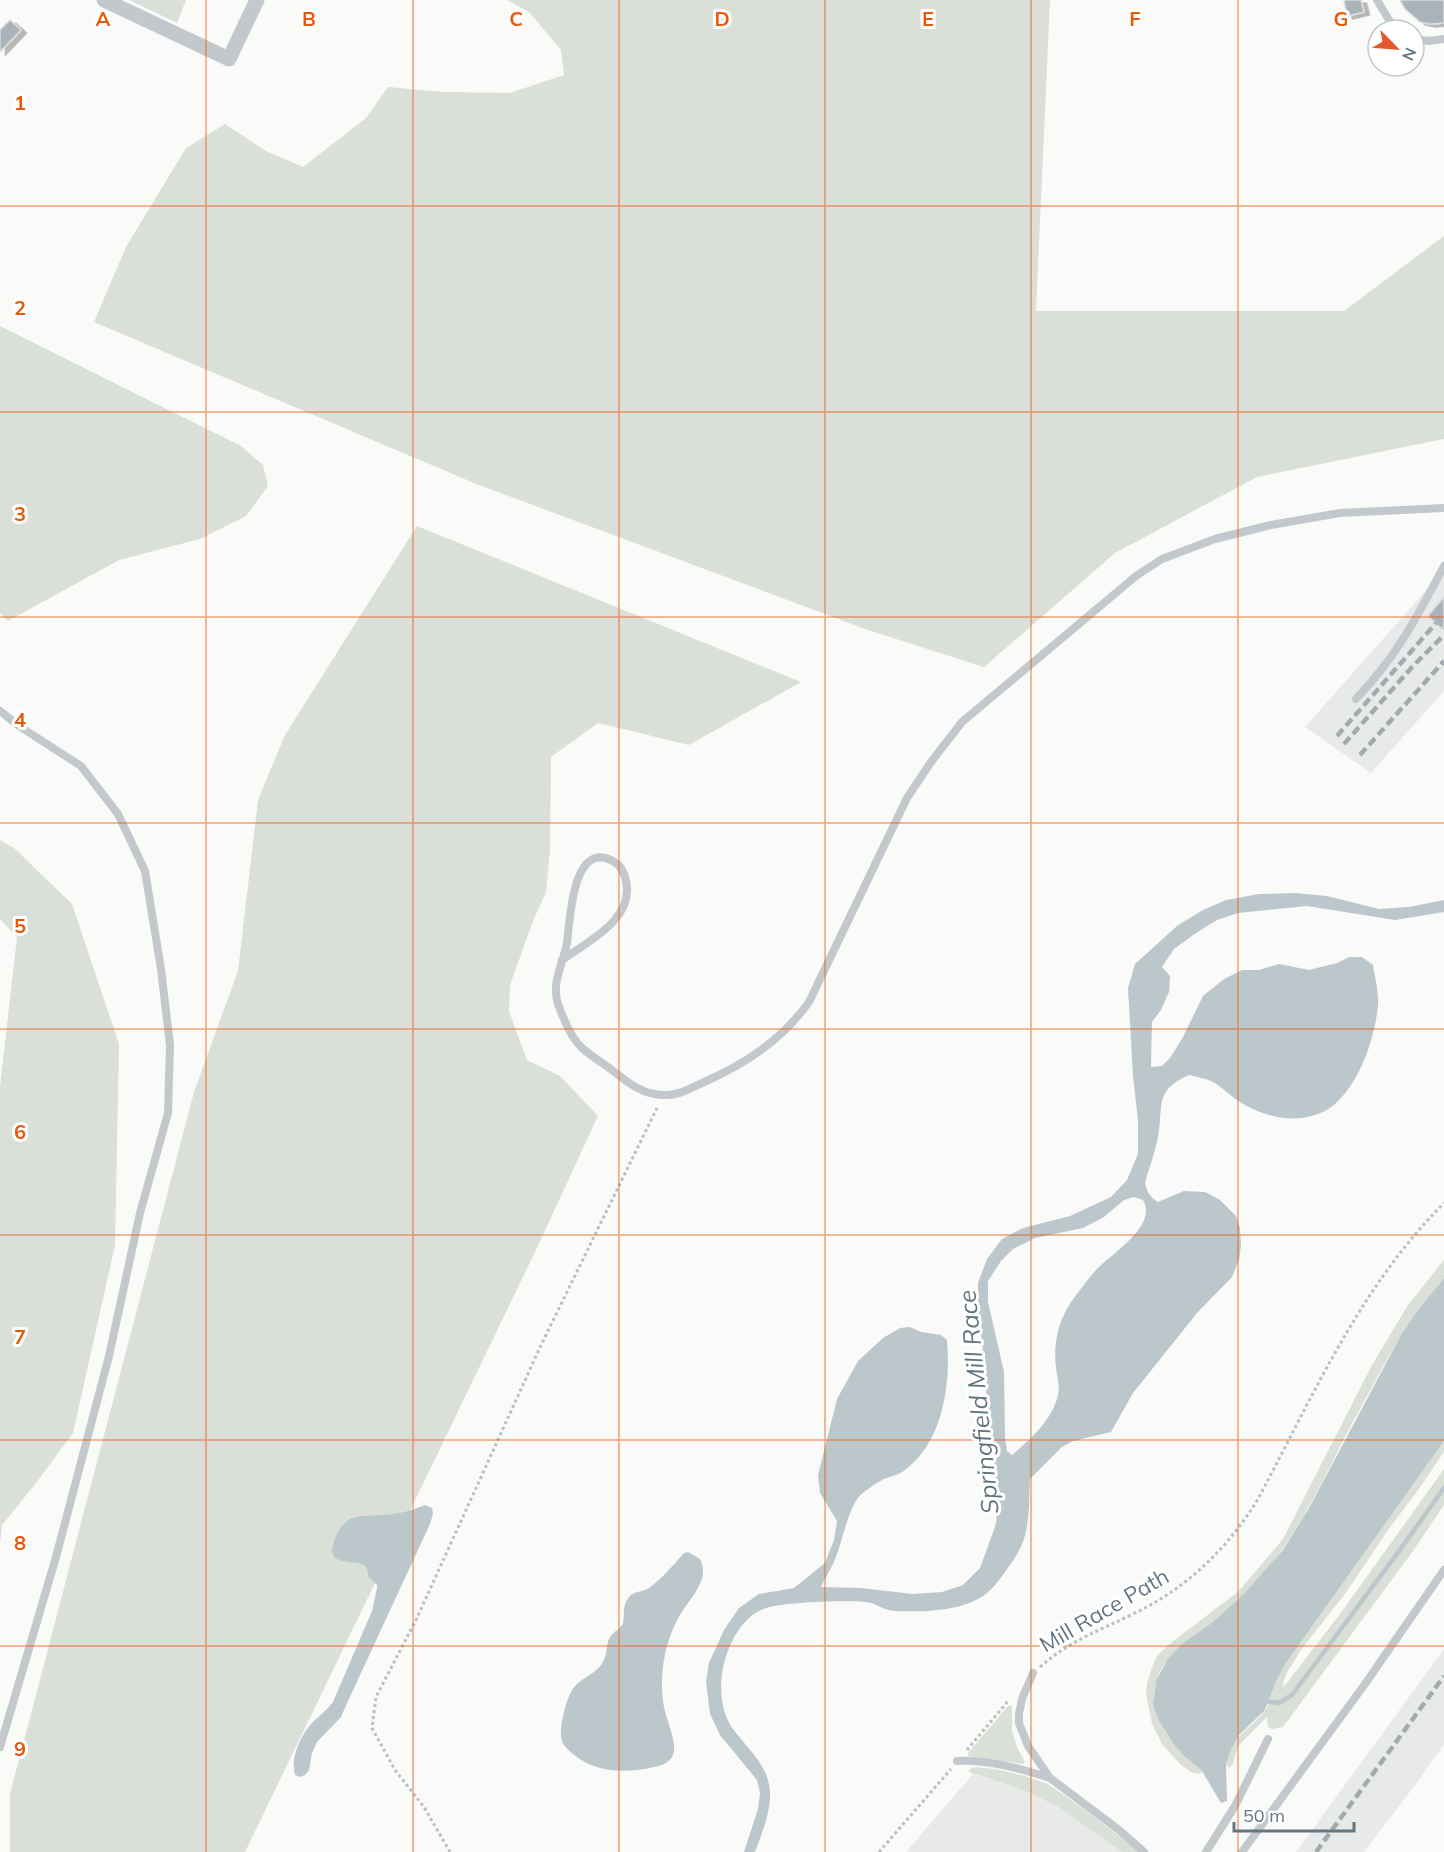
<svg xmlns="http://www.w3.org/2000/svg" width="1444" height="1852" font-family="Mulish,sans-serif">
  <style>
    .built { fill: #e8e9e9 }
    .green { fill: #dadfd7 }
    .water { fill: #bbc7cb; fill-rule: evenodd }
    .lines { fill: none; stroke-linecap: round; stroke-linejoin: round }
    .stream { stroke: #bbc7cb; stroke-width: 4.5 }
    .building { fill: #aab3b9; stroke: #dcdcda; stroke-width: 1.5; filter: url(#shadow) }
    .path { stroke: #bbbfc2; stroke-width: 3; stroke-dasharray: 3 3; stroke-linecap: butt }
    .lane { stroke: #c3c8cc; stroke-width: 8 }
    .street { stroke: #c3c8cc; stroke-width: 15 }
    .rail { stroke: #a2aab0; stroke-width: 4.5; stroke-dasharray: 9 4.5; stroke-linecap: butt }
    .grid { fill: none; stroke: #e8590c; stroke-width: 1.5; stroke-opacity: 0.55 }
    .labels { text-anchor: middle; stroke-width: 6; stroke-linejoin: round; paint-order: stroke }
    .street-label { font-size: 22px; fill: #657683; stroke: #fff }
    .water-label { font-size: 24px; font-style: italic; fill: #60757c; stroke: #fff }
    .grid-label { font-size: 20px; text-anchor: middle; font-weight: bold; fill: #e8590c; stroke: #fff; stroke-width: 6; stroke-linejoin: round; paint-order: stroke }
  </style>
  <defs>
    <filter id="shadow"><feDropShadow dx="5.5" dy="3" stdDeviation="0" flood-color="#0004"/></filter>
  </defs>
  <rect width="100%" height="100%" fill="#fafaf8"/>
  <path class="built" d="M1444 570V691L1371 773 1305 727Z
    M1444 1649V1744L1416 1784 1364 1852H1296Z
    M973 1774 1028 1792 1060 1808 1122 1852H906Z"/>
  <path class="green" d="M129 0H186L177 23Z
    M507 0H1050L1036 311H1344L1444 236V439L1257 477 1115 553 984 667 865 629 474 483 94 322 126 247 186 148 225 124 266 151 303 167 366 118 388 87 444 92 510 93 564 75 561 50 529 12Z
    M0 326 241 446 263 465 268 486 246 516 200 539 119 560 8 621 0 613Z
    M417 526 801 682 689 745 598 723 551 757 550 850 546 892 533 921 510 985 509 1011 527 1060 560 1076 598 1116 535 1252 245 1852H10V1794L194 1092 238 971 258 800 285 735Z
    M0 840 14 848 72 904 119 1044 115 1245 73 1433 36 1483 2 1525 0 1544V1087L17 937 0 919Z
    M1444 1260V1278L1417 1311 1401 1335C1382 1368 1364 1401 1346 1435 1317 1492 1291 1549 1244 1595 1234 1604 1224 1614 1213 1622 1192 1639 1166 1652 1157 1679 1145 1713 1175 1753 1202 1771L1200 1774 1193 1773 1181 1765 1162 1744 1152 1724 1146 1693 1147 1683 1153 1665 1157 1656 1172 1642 1239 1591 1283 1539 1372 1365 1408 1305Z
    M1444 1441V1452L1416 1493 1388 1530 1345 1594 1300 1651C1294 1664 1283 1673 1283 1688L1340 1614 1444 1469V1505L1413 1551 1283 1727 1272 1729 1268 1727 1267 1717 1238 1746 1233 1764 1229 1768 1226 1764C1232 1732 1253 1730 1267 1707 1271 1698 1273 1689 1276 1680 1279 1674 1283 1669 1286 1663Z
    M1009 1705 1012 1706V1731L1017 1747 1025 1762 1023 1764 968 1756V1753Z
    M975 1767 995 1769 1025 1776 1048 1784 1081 1807 1140 1852H1122L1060 1808 1028 1792 969 1772 970 1769Z"/>
  <path class="water" d="M1295 893 1327 896 1379 909 1409 907 1444 900V912L1395 920 1307 906 1238 913 1217 920 1196 933 1174 949 1162 967 1170 976 1169 992 1161 1010 1152 1022 1151 1067 1162 1066 1170 1058 1182 1039 1203 996 1224 979 1242 970H1259L1279 964 1309 970 1337 963 1349 957H1362L1373 965C1375 978 1379 992 1378 1005 1375 1038 1360 1082 1335 1104 1322 1116 1301 1120 1283 1118 1267 1116 1250 1109 1237 1100 1228 1094 1220 1085 1211 1081 1204 1078 1196 1077 1189 1075 1153 1091 1164 1106 1158 1137 1155 1153 1149 1168 1145 1183 1147 1192 1150 1197 1158 1202L1184 1191 1205 1192 1220 1200 1236 1216 1240 1228 1241 1245 1239 1260 1232 1277 1197 1313 1133 1393 1111 1432 1073 1441 1062 1447 1030 1479C1029 1499 1030 1522 1023 1542 1019 1552 1013 1561 1007 1569 1001 1578 992 1590 983 1596 958 1612 923 1612 895 1611 884 1611 875 1602 865 1602 846 1600 775 1602 761 1610 752 1614 743 1623 738 1631 719 1659 713 1706 736 1733 750 1751 768 1766 770 1791 771 1812 762 1833 755 1852H744L758 1809 760 1793 757 1780 720 1735 710 1714 706 1681 709 1663 724 1630 739 1608 759 1594 794 1588 825 1563 834 1540 837 1521 820 1493 818 1475 837 1399 858 1361 883 1338 900 1328 910 1327 921 1332 941 1335 947 1340C951 1384 943 1442 905 1470 899 1475 891 1476 884 1479 878 1482 861 1493 858 1498 849 1509 842 1540 837 1554 833 1566 826 1576 821 1587L861 1588 913 1594 942 1592 963 1585 980 1568 996 1524 998 1490 990 1439 983 1352 978 1313V1283L987 1259 1002 1239 1023 1228 1070 1216 1111 1197 1127 1180 1138 1154V1120L1133 1076 1128 988 1135 964 1177 926 1203 910 1226 900 1259 894ZM1134 1197 1143 1200C1158 1226 1112 1253 1096 1270 1087 1280 1079 1291 1071 1302 1058 1322 1053 1344 1056 1368 1057 1376 1060 1386 1058 1395 1053 1419 1030 1440 1012 1455L1007 1451 1005 1438 1004 1372 988 1302V1281L1001 1261 1013 1249 1035 1238 1083 1228 1104 1217 1124 1200Z
    M1444 1278V1441L1286 1663 1276 1681 1270 1698 1264 1711 1239 1735 1231 1749 1226 1764 1227 1801 1221 1803 1202 1771 1185 1757 1174 1745 1159 1721 1153 1705 1156 1681 1167 1660 1182 1644 1213 1622 1244 1594 1283 1550 1309 1508 1401 1335 1417 1311Z
    M425 1505 432 1508 433 1514 430 1524 348 1701 341 1717 317 1742 312 1753 309 1770 305 1775 300 1777 295 1775C290 1758 301 1734 313 1722 320 1715 327 1710 333 1702L372 1611 377 1588V1585L369 1578 366 1566C356 1560 345 1564 335 1558L332 1552C332 1541 340 1525 350 1519 360 1515 373 1516 383 1515 399 1514 411 1511 425 1505Z
    M688 1552 700 1559C711 1579 690 1598 680 1615 675 1623 672 1631 669 1640 662 1660 660 1686 664 1707 666 1719 678 1744 673 1755 670 1764 658 1766 650 1768 624 1773 595 1773 573 1754 567 1749 562 1745 561 1736 560 1725 567 1693 576 1685 585 1676 597 1673 603 1662 608 1654 605 1643 611 1636 615 1630 620 1630 623 1623 625 1614 622 1605 629 1597 634 1591 643 1592 649 1588 663 1578 673 1565 684 1553Z"/>
  <g class="lines">
    <path class="stream" d="M1263 1701 1279 1703 1292 1695 1402 1547 1444 1488"/>
  </g>
  <path class="building" d="M1344 0H1361L1364 12 1347 16Z
    M1400 0H1444V23L1430 24 1420 22 1405 9Z
    M10 20 21 30 0 52V30Z
    M1444 597V626L1442 629 1428 616Z"/>
  <g class="lines">
    <path class="path" d="M1040 1667C1072 1639 1099 1631 1135 1613 1187 1588 1228 1548 1258 1499 1313 1396 1360 1287 1444 1203
      M967 1750 1009 1700
      M450 1852 424 1807 395 1770 372 1728 376 1697 416 1620 542 1343 658 1106
      M879 1852 951 1769"/>
    <path class="lane" d="M1377 0 1389 20 1397 30
      M1414 39 1429 41 1444 39
      M1356 699C1397 656 1417 617 1444 566
      M0 711 19 726 81 766 118 814 145 871 161 969 170 1045 168 1113 140 1213 109 1356 56 1557 0 1747
      M562 960C587 942 635 919 626 881 624 871 620 864 611 860 572 842 570 921 567 943 563 964 551 982 558 1004 563 1018 571 1038 582 1048 590 1055 599 1061 608 1067 625 1080 641 1095 663 1095 677 1096 689 1089 702 1083 745 1064 781 1041 809 1002L907 798 931 762 962 722 1136 576 1162 559 1215 539 1271 525 1340 513 1444 508
      M1033 1673 1022 1699 1019 1714V1723L1028 1746 1050 1778 1119 1830 1144 1852
      M957 1761C988 1759 1021 1769 1050 1778
      M1206 1852 1235 1806 1268 1739
      M1242 1852 1365 1684 1444 1570"/>
    <path class="street" d="M104 0 229 59 257 0"/>
    <path class="rail" d="M1337 736 1436 623
      M1344 744 1413 666 1444 635
      M1360 755 1444 661
      M1316 1852 1444 1676"/>
  </g>
  <path class="grid" d="M206 0V1852M413 0V1852M619 0V1852M825 0V1852M1031 0V1852M1238 0V1852M0 206H1444M0 412H1444M0 617H1444M0 823H1444M0 1029H1444M0 1235H1444M0 1440H1444M0 1646H1444"/>
  <g class="labels">
    <g class="street-label">
      <text transform="translate(1104 1610) rotate(-30)" y="8">Mill Race Path</text>
    </g>
    <g class="water-label">
      <text transform="translate(979 1402) rotate(-96)" y="8">Springfield Mill Race</text>
    </g>
  </g>
  <g class="grid-label">
    <text x="103" y="26">A</text>
    <text x="309" y="26">B</text>
    <text x="516" y="26">C</text>
    <text x="722" y="26">D</text>
    <text x="928" y="26">E</text>
    <text x="1135" y="26">F</text>
    <text x="1341" y="26">G</text>
    <text x="20" y="110">1</text>
    <text x="20" y="315">2</text>
    <text x="20" y="521">3</text>
    <text x="20" y="727">4</text>
    <text x="20" y="933">5</text>
    <text x="20" y="1139">6</text>
    <text x="20" y="1344">7</text>
    <text x="20" y="1550">8</text>
    <text x="20" y="1756">9</text>
  </g>
  <g transform="translate(1396 48) rotate(115)"><circle r="28" fill="#ffffff" stroke="#c1c8cd" stroke-width="1.5"/>
  <path d="M0-4.5L10 22L0 15L-10 22Z" fill="#e4572e"/>
  <text y="-9" font-size="16" font-weight="bold" text-anchor="middle" fill="#657683">N</text>
  </g>
  <path d="M1234 1822v9h120v-9" fill="none" stroke="#657683" stroke-width="3"/>
  <text x="1243" y="1822" font-size="18" fill="#657683" stroke="#ffffff" stroke-width="4.5" paint-order="stroke">50 m</text>
</svg>
